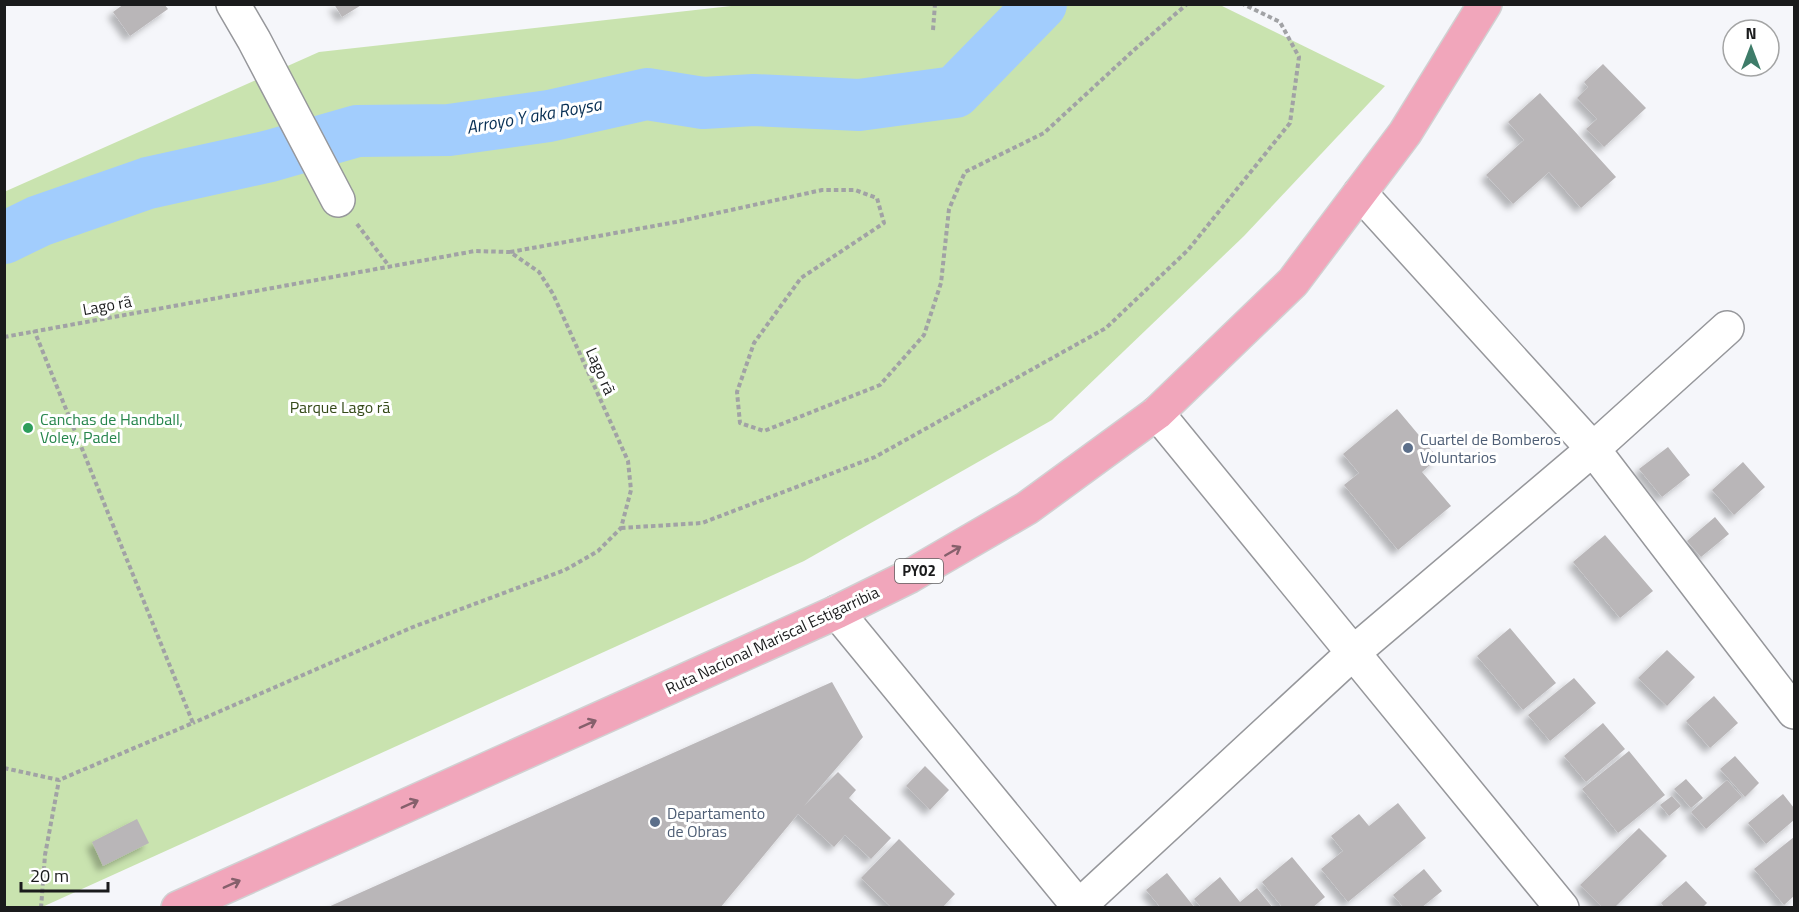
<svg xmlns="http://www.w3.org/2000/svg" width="1799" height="912" font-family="'Titillium Web',sans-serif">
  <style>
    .green { fill: #c9e3af }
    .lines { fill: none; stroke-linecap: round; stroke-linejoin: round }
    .river { stroke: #a2cdfd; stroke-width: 52 }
    .building { fill: #b9b6b8; filter: url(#shadow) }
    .minor-casing { stroke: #96979b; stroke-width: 36 }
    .major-casing { stroke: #d1d1d2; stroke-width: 36 }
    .path { stroke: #a1a2a5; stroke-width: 4; stroke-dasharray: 4.5 3; stroke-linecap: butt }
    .minor { stroke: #fff; stroke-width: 33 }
    .major { stroke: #f1a6bb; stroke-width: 33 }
    .oneway { stroke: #86606c }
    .leisure-dot { fill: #2e9e5b; stroke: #fff; stroke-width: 2 }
    .service-dot { fill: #5c6f8a; stroke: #fff; stroke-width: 2 }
    .labels { text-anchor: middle; stroke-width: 6; stroke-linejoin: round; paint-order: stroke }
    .shield { fill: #fff; stroke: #5f5f60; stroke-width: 1.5 }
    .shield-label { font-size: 15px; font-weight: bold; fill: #1a1b1c }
    .street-label { font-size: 16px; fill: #1a1b1c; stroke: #fff }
    .park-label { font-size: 16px; fill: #354a19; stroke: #fff }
    .leisure-label { font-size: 16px; fill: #27864d; stroke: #fff; text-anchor: start }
    .service-label { font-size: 16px; fill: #4e5e75; stroke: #fff; text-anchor: start }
    .water-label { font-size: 18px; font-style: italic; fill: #072f54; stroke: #fff }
  </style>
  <defs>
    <filter id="shadow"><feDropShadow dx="-5.5" dy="5.5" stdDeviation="3" flood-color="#0004"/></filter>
  </defs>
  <rect width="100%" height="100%" fill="#f5f6fa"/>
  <path class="green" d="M740 5H1220L1385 86 1244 236 1052 420 804 561 40 908 5 907 4 192 319 52Z"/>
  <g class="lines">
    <path class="river" d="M4 238 39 221 148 183 270 156 357 131 449 130 549 116 647 94 703 103 754 100 859 105 955 92 1041 4"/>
  </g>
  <path class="building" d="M124 4H164L168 9 130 36 113 12Z
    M334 4H363L342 17Z
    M1603 64 1646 108 1604 147 1586 129 1597 119 1577 98 1588 87 1584 82Z
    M1540 93 1616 177 1581 208 1549 172 1513 204 1486 175 1524 140 1508 122Z
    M1397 409 1438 458 1422 472 1451 506 1398 550 1344 485 1359 473 1343 454Z
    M1668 447 1690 475 1662 497 1639 469Z
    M1743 462 1765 487 1734 515 1712 490Z
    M1715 517 1729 534 1701 557 1687 541Z
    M1605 535 1653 591 1620 618 1573 562Z
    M1510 628 1556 683 1523 710 1477 656Z
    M1667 650 1695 677 1667 706 1638 678Z
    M1574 678 1596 703 1550 741 1528 715Z
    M832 682 863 737 804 806 838 772 856 790 849 798 891 838 871 859 845 835 834 847 798 814 720 908H326Z
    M1714 696 1738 723 1710 748 1686 721Z
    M1603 723 1625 749 1586 782 1564 756Z
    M1629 751 1665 795 1618 833 1582 789Z
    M1735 756 1759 783 1745 797 1720 769Z
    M925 766 949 790 930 810 906 786Z
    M1686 779 1703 798 1691 808 1674 789Z
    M1727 780 1742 797 1706 829 1691 812Z
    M1783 794 1794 808V820L1766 844 1748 823Z
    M1672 796 1681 806 1669 816 1660 805Z
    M1398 803 1426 838 1348 902 1321 869 1343 851 1331 836 1359 814 1369 826Z
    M137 819 149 843 103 866 92 842Z
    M1639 828 1667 856 1614 908H1603L1580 885Z
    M1794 837V896L1784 905 1754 869Z
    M899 839 955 894 942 908H892L861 878Z
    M1292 857 1325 897 1312 908H1283L1262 882Z
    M1424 869 1442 891 1421 908H1404L1393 895Z
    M1167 873 1195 908H1161L1146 890Z
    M1220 877 1240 902 1257 888 1273 908H1202L1194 899Z
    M1686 881 1707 903 1702 908H1665L1661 903Z"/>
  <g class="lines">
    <g class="minor-casing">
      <path id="minor" d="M233 4 254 40 338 200
        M1360 193 1593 449 1794 712
        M1157 413 1562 908
        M837 612 1080 908
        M1077 908 1354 652 1593 449 1727 328"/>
    </g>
    <g class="major-casing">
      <path id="major" d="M178 908 837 612 910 576 1027 508 1157 413 1293 282 1405 133 1485 4"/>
    </g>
    <path class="path" d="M933 30 935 4
      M357 224 389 266
      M510 252 676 222 822 190H855L877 198 884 223 801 278 754 343 737 392 740 423 764 431 880 385 924 335 941 283 949 209 965 172 1044 133 1134 50 1187 4
      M4 337 475 251 510 252 539 272 553 294 628 461 631 490 621 528 598 551 565 570 413 627 193 723
      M621 528 702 523 875 457 1106 328 1188 250 1290 123 1299 57 1280 22 1243 4
      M4 768 59 780 193 723 34 330
      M41 908 45 855 59 780"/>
    <use href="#minor" class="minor"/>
    <use href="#major" class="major"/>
  </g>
  <defs><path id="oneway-shaft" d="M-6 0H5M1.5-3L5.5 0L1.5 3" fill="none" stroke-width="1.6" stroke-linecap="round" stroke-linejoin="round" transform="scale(1.5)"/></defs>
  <g class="oneway">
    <use href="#oneway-shaft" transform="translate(953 551) rotate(-30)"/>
    <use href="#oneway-shaft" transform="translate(588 724) rotate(-24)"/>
    <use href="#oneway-shaft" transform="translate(410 804) rotate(-24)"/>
    <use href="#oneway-shaft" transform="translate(232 884) rotate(-24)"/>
  </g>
  <circle class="leisure-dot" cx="28" cy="428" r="6"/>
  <g class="service-dot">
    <circle cx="1408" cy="448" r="6"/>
    <circle cx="655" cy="822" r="6"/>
  </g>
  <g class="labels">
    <rect class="shield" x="895" y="559" width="48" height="24" rx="4.5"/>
    <g class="shield-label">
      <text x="919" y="576">PY02</text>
    </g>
    <g class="street-label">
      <text transform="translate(107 305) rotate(-10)" y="6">Lago rã</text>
      <text transform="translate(601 371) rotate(66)" y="6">Lago rã</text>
      <text transform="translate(772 640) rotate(-25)" y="6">Ruta Nacional Mariscal Estigarribia</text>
    </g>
    <g class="park-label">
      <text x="340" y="413">Parque Lago rã</text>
    </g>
    <g class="leisure-label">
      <text x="40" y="425">Canchas de Handball,<tspan x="40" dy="18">Voley, Padel</tspan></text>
    </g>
    <g class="service-label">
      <text x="1420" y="445">Cuartel de Bomberos<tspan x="1420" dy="18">Voluntarios</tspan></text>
      <text x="667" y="819">Departamento<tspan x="667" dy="18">de Obras</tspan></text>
    </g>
    <g class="water-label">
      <text transform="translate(534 116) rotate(-10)" y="6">Arroyo Y aka Roysa</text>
    </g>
  </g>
  <rect width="1799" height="912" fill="none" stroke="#1a1b1c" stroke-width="12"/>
  <g transform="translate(1751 48)"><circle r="28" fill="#ffffff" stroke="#a3a4a4" stroke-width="1.5"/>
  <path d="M0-4.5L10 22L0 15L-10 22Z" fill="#3e7c69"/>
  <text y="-9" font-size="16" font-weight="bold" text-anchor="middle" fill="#1a1b1c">N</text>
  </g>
  <path d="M21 882v9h87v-9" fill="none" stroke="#1a1b1c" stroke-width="3"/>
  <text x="30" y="882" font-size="18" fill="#1a1b1c" stroke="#ffffff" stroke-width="4.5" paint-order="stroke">20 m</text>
</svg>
